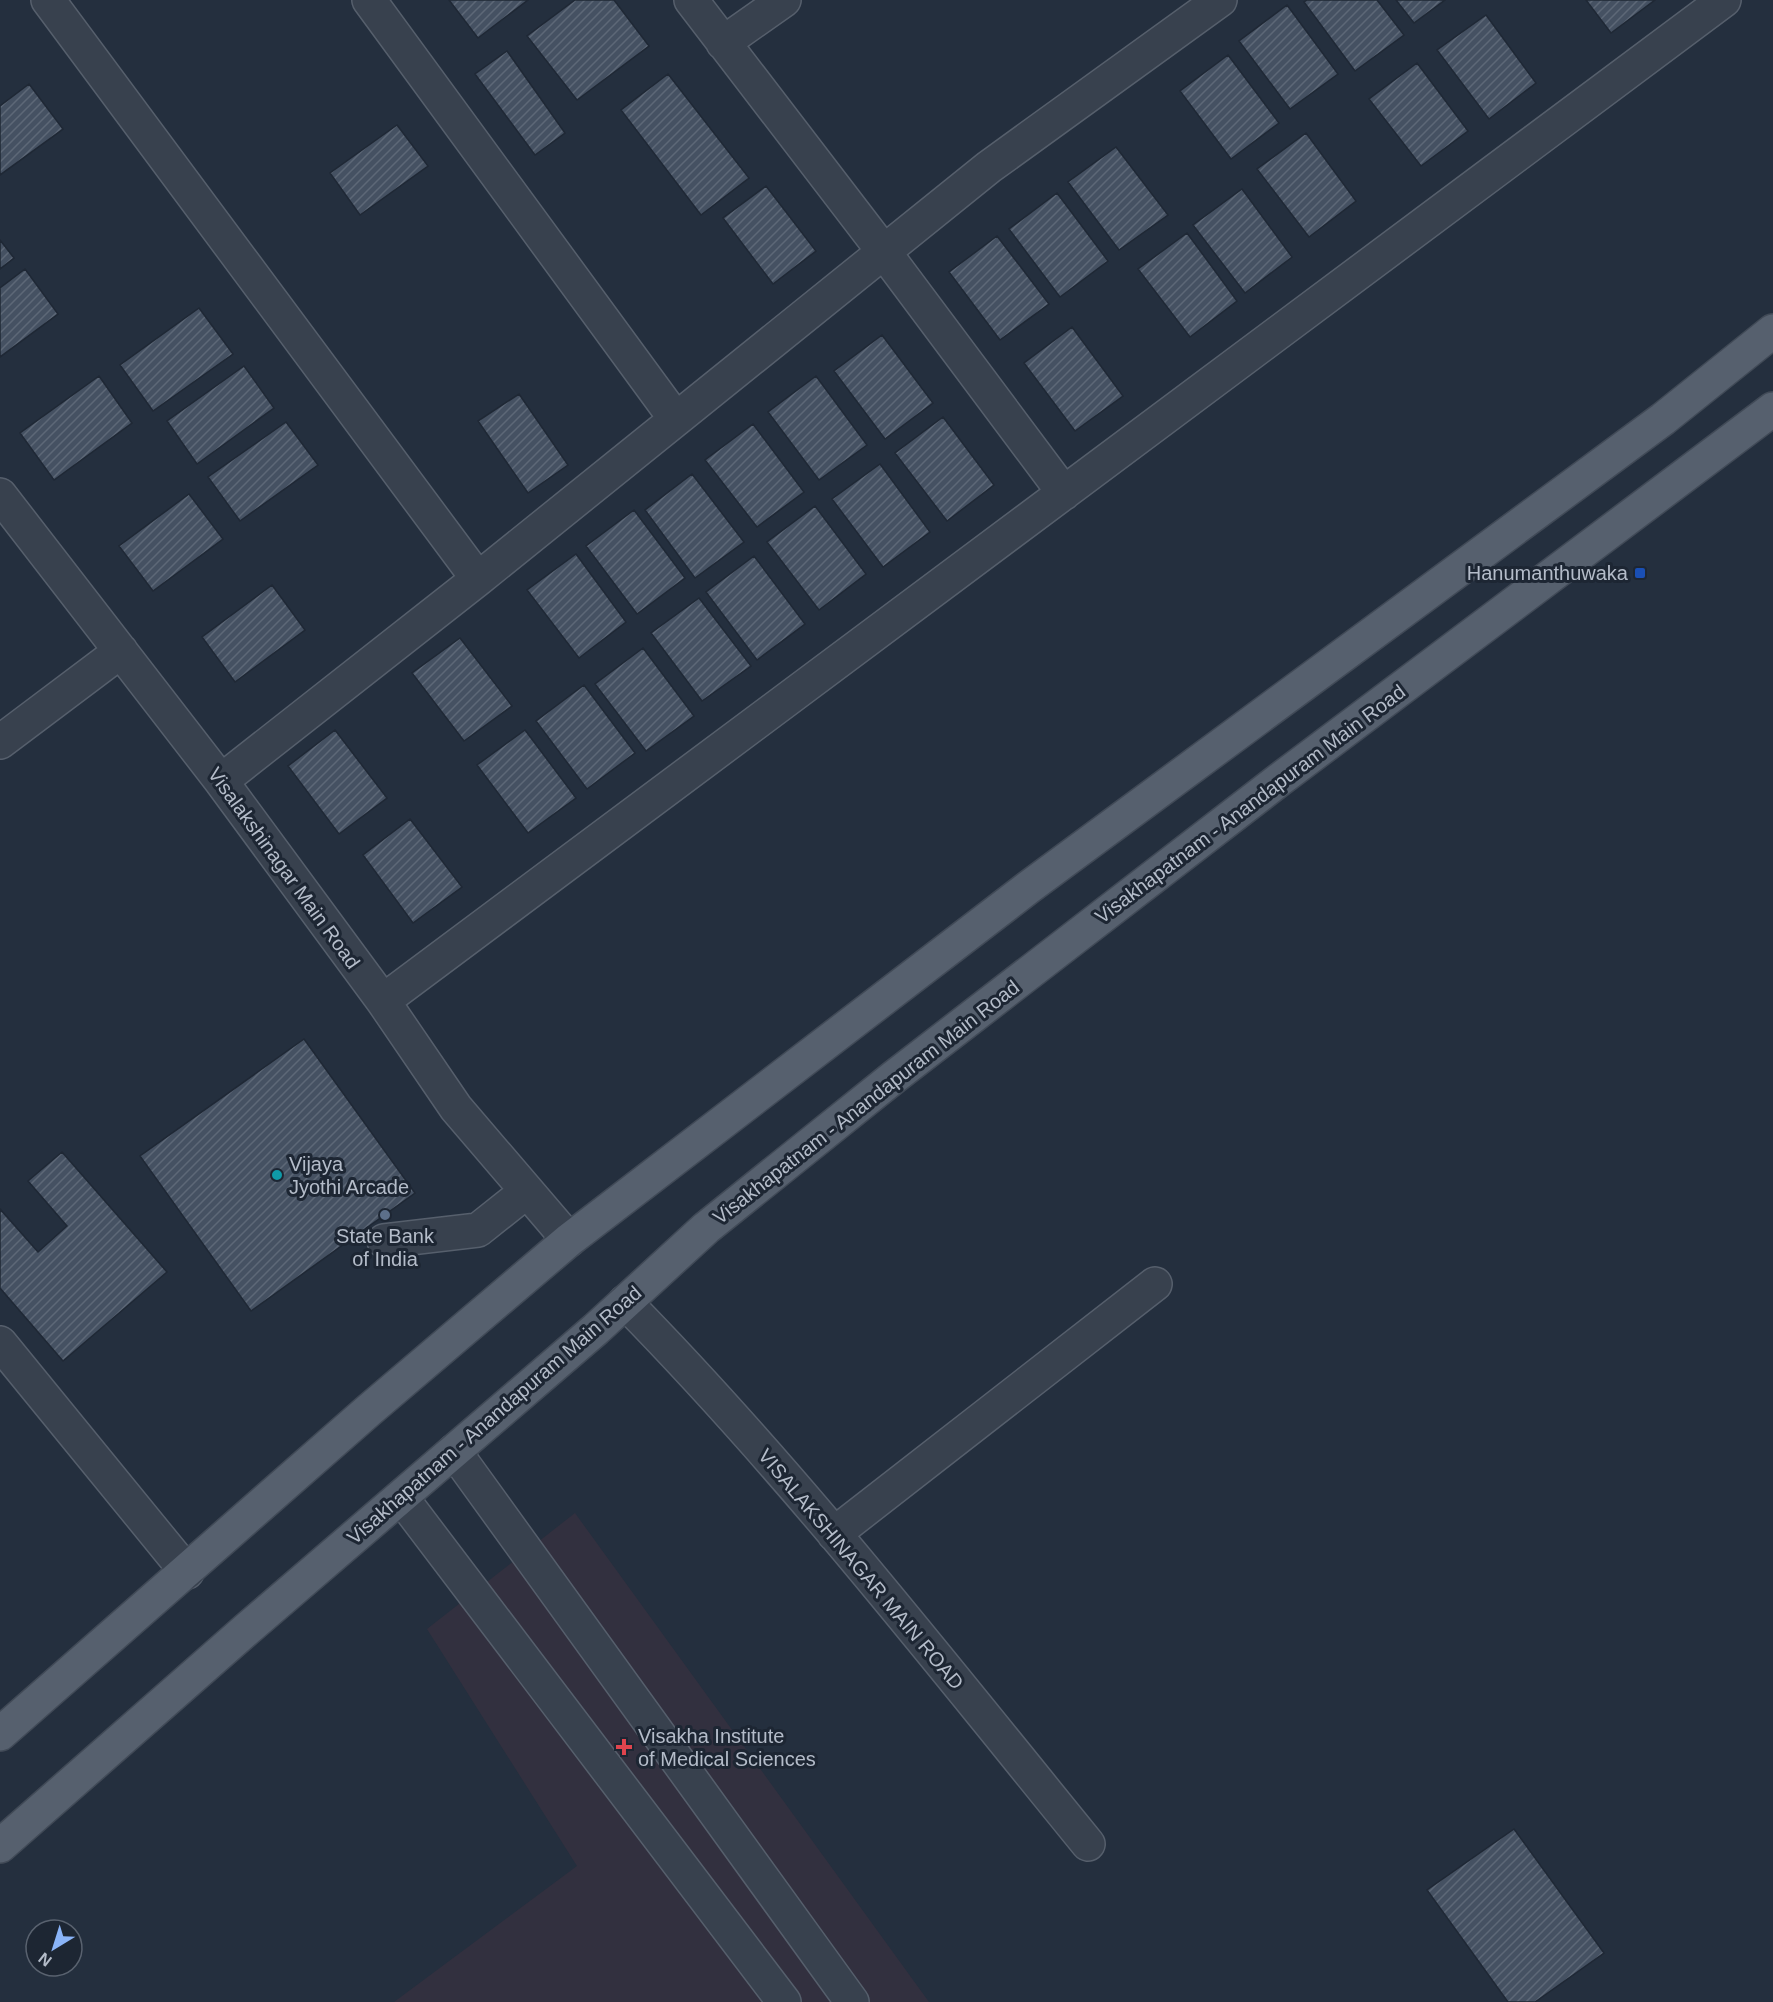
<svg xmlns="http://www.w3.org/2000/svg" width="1773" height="2002" font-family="Arial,sans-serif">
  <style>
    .medical { fill: #32303f }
    .building { fill: url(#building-hatch); stroke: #1f2835; stroke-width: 1.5 }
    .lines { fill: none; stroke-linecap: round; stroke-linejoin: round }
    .minor-casing { stroke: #565f6c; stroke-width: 36 }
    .major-casing { stroke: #414a57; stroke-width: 36 }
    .minor { stroke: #38414e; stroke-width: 33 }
    .major { stroke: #56606e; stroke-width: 33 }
    .transit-dot { fill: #1a4fb4; stroke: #1d2633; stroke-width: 2 }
    .culture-dot { fill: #0f9aa8; stroke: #1d2633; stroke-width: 2 }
    .service-dot { fill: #5c6f8a; stroke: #1d2633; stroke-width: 2 }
    .health-dot { fill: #e0444e; stroke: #1d2633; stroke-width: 2 }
    .labels { text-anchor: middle; stroke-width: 6; stroke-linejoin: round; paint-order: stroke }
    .poi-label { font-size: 20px; fill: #b4bcc9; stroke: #1d2633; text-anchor: start }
    .street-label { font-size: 20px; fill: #b4bcc9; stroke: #1d2633 }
  </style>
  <defs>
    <pattern id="building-hatch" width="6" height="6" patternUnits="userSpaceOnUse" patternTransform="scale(1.5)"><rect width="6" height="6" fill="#455162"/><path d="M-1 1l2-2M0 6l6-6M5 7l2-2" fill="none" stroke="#5d6877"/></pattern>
  </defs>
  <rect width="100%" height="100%" fill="#242f3e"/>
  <path class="medical" d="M575 1513 929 2002H394L577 1866 427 1629Z"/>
  <path class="building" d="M449 0H528L478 38Z
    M575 0H614L649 46 577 100 527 36Z
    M1307 0H1377L1404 35 1355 71 1304 2Z
    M1396 0H1445L1414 23Z
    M1586 0H1655L1611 33Z
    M1287 5 1338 74 1290 109 1239 41Z
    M1486 15 1536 83 1489 119 1437 50Z
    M507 51 565 133 535 155 475 74Z
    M1228 55 1279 123 1231 159 1180 91Z
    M1417 63 1468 131 1421 166 1369 99Z
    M668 74 749 178 701 215 621 110Z
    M29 84 63 129 0 175V106Z
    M397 125 428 166 360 215 330 173Z
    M1306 133 1356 201 1309 237 1257 169Z
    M1116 147 1168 215 1119 250 1068 182Z
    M766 186 816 251 773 284 723 218Z
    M1242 189 1292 257 1245 293 1193 225Z
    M1057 193 1108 261 1060 297 1009 229Z
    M1187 233 1237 301 1190 337 1138 269Z
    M997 236 1049 304 1000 340 949 272Z
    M0 240 14 258 0 269Z
    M25 269 58 314 0 357V288Z
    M199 308 233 354 153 411 120 365Z
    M1072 327 1123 396 1075 431 1024 363Z
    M882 335 933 403 885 439 834 371Z
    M244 366 274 408 197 464 167 421Z
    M99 376 132 423 54 480 20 433Z
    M816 376 867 445 819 480 768 412Z
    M519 394 568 465 528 493 478 421Z
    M943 417 994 485 947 521 895 453Z
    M286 422 318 465 240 521 208 477Z
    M753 424 804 492 757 527 705 460Z
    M880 464 930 532 883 567 832 499Z
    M692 474 744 542 695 578 645 510Z
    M189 494 223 539 153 591 119 546Z
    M815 506 866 574 819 610 767 542Z
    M634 510 685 578 637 614 586 546Z
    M576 554 626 622 579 658 527 590Z
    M754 556 805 624 757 660 706 592Z
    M272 585 305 630 235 682 202 637Z
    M699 598 751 666 702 701 651 633Z
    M460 638 512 706 464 741 412 673Z
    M643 648 694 716 646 751 595 684Z
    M584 685 635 753 587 789 536 721Z
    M335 730 387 798 339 834 288 766Z
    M525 730 576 798 528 833 477 765Z
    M410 819 462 887 413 923 363 855Z
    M304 1039 415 1193 251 1311 140 1156Z
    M62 1152 167 1272 63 1361 0 1288V1209L38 1252 67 1226 28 1181Z
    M1514 1829 1604 1953 1535 2002H1508L1427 1890Z"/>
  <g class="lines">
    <g class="minor-casing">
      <path id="minor" d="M48 0 478 579
        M369 0 675 418
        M691 0 884 252 1064 493
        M723 43 784 0
        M0 495 221 781 383 1001 456 1108 569 1240
        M0 742 121 651
        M221 781 478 579 989 167 1220 0
        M383 1001 1724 0
        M384 1241 478 1230 527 1191
        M625 1302C792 1472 938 1660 1088 1844
        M0 1343 187 1572
        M454 1451 852 2002
        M401 1497 784 2002
        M834 1534 1155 1284"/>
    </g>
    <g class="major-casing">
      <path id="major" d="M0 1734 368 1411 569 1240 1029 887 1663 419 1773 331
        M0 1846 247 1629 596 1329 706 1228 894 1077 1279 780 1773 409"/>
    </g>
    <use href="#minor" class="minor"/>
    <use href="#major" class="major"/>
  </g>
  <rect class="transit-dot" x="1634" y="567" width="12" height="12" rx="3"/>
  <circle class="culture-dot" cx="277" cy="1175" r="6"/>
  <circle class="service-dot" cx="385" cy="1215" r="6"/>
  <path class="health-dot" d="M621 1738h6v6h6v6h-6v6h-6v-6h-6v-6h6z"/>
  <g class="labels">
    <g class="poi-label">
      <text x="1628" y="580" text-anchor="end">Hanumanthuwaka</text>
      <text x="289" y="1171">Vijaya<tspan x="289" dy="23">Jyothi Arcade</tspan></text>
      <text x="385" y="1243" text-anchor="middle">State Bank<tspan x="385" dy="23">of India</tspan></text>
      <text x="638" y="1743">Visakha Institute<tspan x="638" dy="23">of Medical Sciences</tspan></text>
    </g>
    <g class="street-label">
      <text transform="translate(1250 804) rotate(-37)" y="7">Visakhapatnam - Anandapuram Main Road</text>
      <text transform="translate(284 868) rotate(54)" y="7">Visalakshinagar Main Road</text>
      <text transform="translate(866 1102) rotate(-38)" y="7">Visakhapatnam - Anandapuram Main Road</text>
      <text transform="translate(494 1415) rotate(-41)" y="7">Visakhapatnam - Anandapuram Main Road</text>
      <text transform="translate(861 1569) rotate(50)" y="7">VISALAKSHINAGAR MAIN ROAD</text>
    </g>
  </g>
  <g transform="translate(54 1948) rotate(218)"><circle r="28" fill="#1d2633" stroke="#59626f" stroke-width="1.5"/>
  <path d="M0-4.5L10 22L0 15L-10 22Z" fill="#8ab4f8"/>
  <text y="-9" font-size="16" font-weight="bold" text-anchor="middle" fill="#b4bcc9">N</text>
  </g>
</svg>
